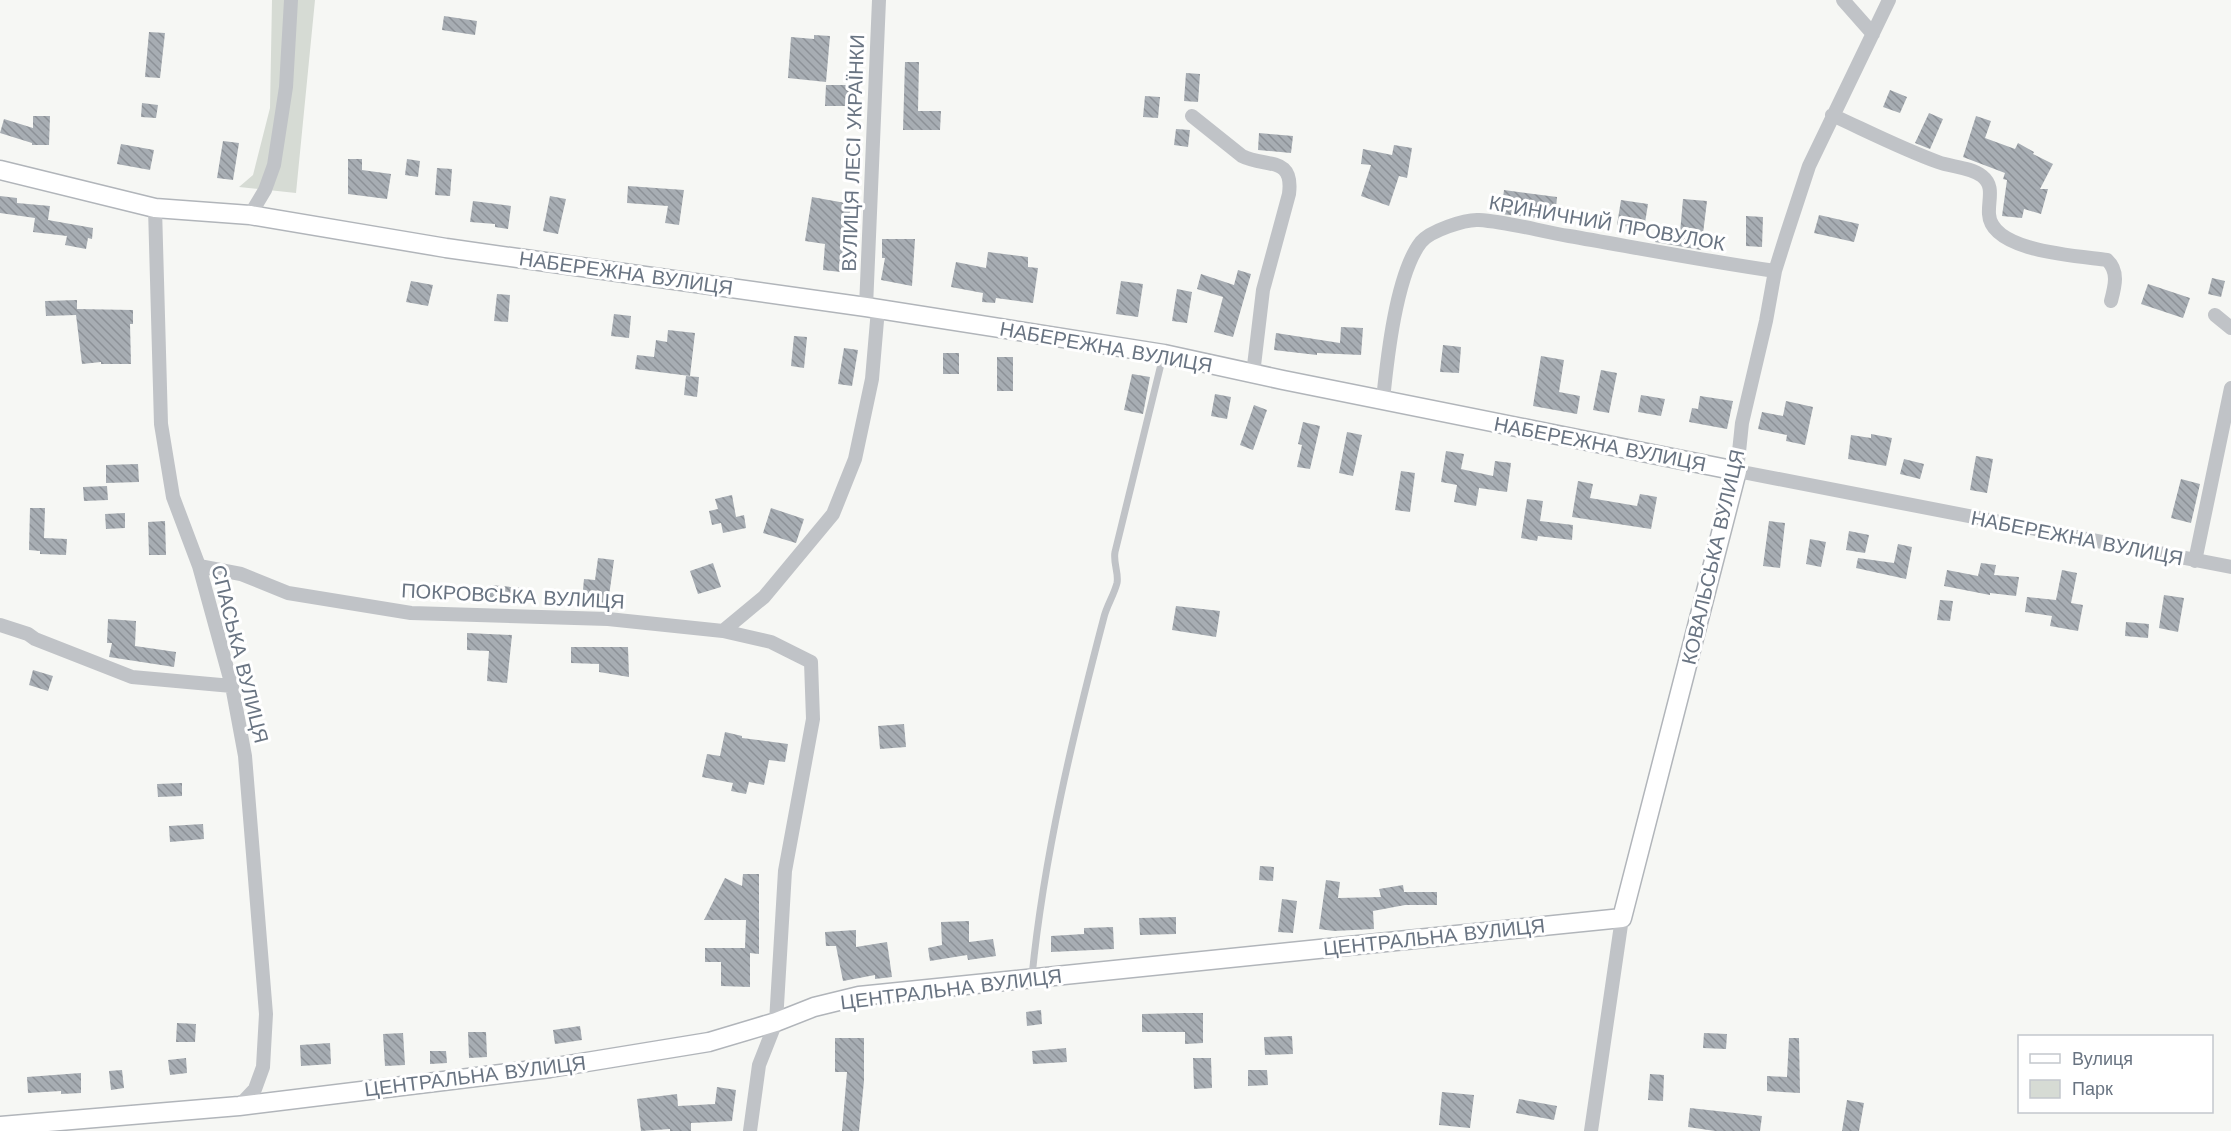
<svg xmlns="http://www.w3.org/2000/svg" width="2231" height="1131" font-family="'Work Sans',sans-serif">
  <style>
    .green { fill: #d6dbd4 }
    .building { fill: url(#building-back-hatch) }
    .lines { fill: none; stroke-linecap: round; stroke-linejoin: round }
    .secondary-casing { stroke: #b1b5ba; stroke-width: 21 }
    .lane { stroke: #c0c3c7; stroke-width: 7 }
    .street { stroke: #c0c3c7; stroke-width: 14 }
    .secondary { stroke: #fff; stroke-width: 18 }
    .labels { text-anchor: middle; stroke-width: 6; stroke-linejoin: round; paint-order: stroke }
    .street-label { font-size: 20px; fill: #697482; stroke: #fff }
  </style>
  <defs>
    <pattern id="building-back-hatch" width="6" height="6" patternUnits="userSpaceOnUse" patternTransform="scale(1.5)"><rect width="6" height="6" fill="#a7adb3"/><path d="M-1 5l2 2M0 0l6 6M5-1l2 2" fill="none" stroke="#8c9197"/></pattern>
  </defs>
  <rect width="100%" height="100%" fill="#f6f7f4"/>
  <path class="green" d="M272 0H315L296 193 239 187 253 175 270 108Z"/>
  <path class="building" d="M444 16 477 21 475 35 442 30Z
    M149 32 165 33 160 78 145 77Z
    M814 35 830 36 826 82 788 78 791 37 814 39Z
    M905 62H919L918 111H941L940 130H903Z
    M1186 73 1200 74 1198 102 1184 101Z
    M826 85H859V106H825Z
    M1890 90 1907 97 1900 113 1883 107Z
    M1145 96 1160 97 1158 118 1143 117Z
    M142 103 158 105 156 118 141 117Z
    M1929 113 1943 119 1930 149 1915 143Z
    M33 116H50L49 145H32V143L0 133 4 119 33 128Z
    M1976 116 1991 121 1985 138 2015 149 2018 143 2034 152 2033 154 2053 164 2040 189H2048L2041 214 2024 209 2022 218 2002 216 2007 180 2003 179 2005 173 1963 157Z
    M1176 129 1190 130 1188 147 1174 145Z
    M1259 133 1293 136 1291 153 1258 150Z
    M223 141 239 143 233 180 217 178Z
    M121 144 154 150 150 170 117 164Z
    M1394 145 1412 148 1407 178 1399 176 1389 206 1361 196 1371 165 1361 164 1363 149 1392 155Z
    M348 159H362V170L391 174 387 199 348 194Z
    M407 159 420 161 418 177 405 175Z
    M437 168 452 169 450 196 435 195Z
    M628 186 684 190 679 225 665 223 668 206 627 203Z
    M1504 190 1557 197 1555 220 1501 214Z
    M0 196 17 198V203L50 206 48 220 93 228 92 239 88 238 86 249 65 245 67 236 33 232 35 218 0 213Z
    M550 196 566 199 558 234 543 231Z
    M812 197 851 204 847 233 854 234 852 247 843 246 841 272 823 270 825 244 805 241Z
    M1683 199 1707 201 1701 250 1655 242 1657 230 1680 233Z
    M1621 200 1648 204 1644 229 1617 225Z
    M473 201 511 206 508 229 495 227V224L470 222Z
    M1819 215 1859 224 1854 242 1814 233Z
    M1746 216 1763 217 1762 247 1746 246Z
    M882 239H915L912 286 881 280 885 258H882Z
    M988 252 1028 257V267L1038 268 1033 303 996 298 995 303 982 302 983 293 951 287 956 262 986 268Z
    M1238 270 1251 274 1233 337 1214 332 1223 297 1197 289 1201 274 1234 285Z
    M2212 278 2225 281 2221 297 2208 294Z
    M411 281 433 285 428 306 406 302Z
    M1121 281 1143 284 1138 317 1116 314Z
    M2148 284 2190 298 2183 318 2141 304Z
    M1177 289 1192 292 1187 323 1172 321Z
    M497 294 510 295 508 322 494 321Z
    M77 300V309L133 310V324H130L131 364H101V362L82 364 76 315 46 316 45 301Z
    M614 314 631 316 629 338 611 336Z
    M1341 327 1363 328 1361 355 1317 353V355L1274 350 1276 333 1340 343Z
    M668 330 695 333 690 376 635 369 637 355 654 357 656 340 667 342Z
    M794 336 807 337 804 368 791 366Z
    M1443 345 1461 347 1459 373 1440 372Z
    M844 348 858 350 852 386 838 384Z
    M943 353H959V374H943Z
    M1541 356 1564 360 1559 392 1580 396 1577 414 1533 406Z
    M997 357H1013V391H997Z
    M1601 370 1617 373 1609 413 1593 410Z
    M1132 374 1150 377 1143 414 1124 410Z
    M686 376 699 377 697 397 684 395Z
    M1215 394 1231 397 1227 419 1211 416Z
    M1641 395 1665 399 1661 416 1638 412Z
    M1700 396 1733 401 1727 429 1689 422 1692 408 1698 409Z
    M1786 401 1813 407 1805 445 1786 441 1787 435 1758 429 1762 412 1783 416Z
    M1254 405 1267 410 1253 450 1240 445Z
    M1303 422 1320 426 1310 469 1297 467 1302 445 1298 444Z
    M1347 432 1362 435 1353 476 1339 473Z
    M1871 434 1892 438 1886 466 1848 459 1851 435 1871 438Z
    M1446 451 1464 454 1461 469 1493 476 1495 461 1511 463 1507 492 1479 488 1476 506 1454 502 1457 485 1441 482Z
    M1976 456 1993 459 1987 493 1970 490Z
    M1904 459 1924 464 1920 479 1900 474Z
    M138 464 139 482 106 483V465Z
    M1401 471 1415 473 1410 512 1395 510Z
    M2181 479 2200 484 2191 523 2171 518Z
    M1578 481 1593 484 1590 498 1637 506 1640 494 1657 497 1651 529 1572 517Z
    M107 486 108 500 84 501 83 487Z
    M732 495 736 517 744 515 746 528 723 533 721 523 712 525 709 511 718 509 715 499Z
    M1527 499 1543 501 1540 521 1573 525 1572 540 1538 536 1537 541 1521 538Z
    M30 508H45L44 538 67 539 66 555 40 554V551L29 550Z
    M771 508 804 519 796 543 763 533Z
    M125 513V528L106 529 105 514Z
    M165 521 166 555H149L148 522Z
    M1769 521 1785 523 1780 568 1763 566Z
    M1849 531 1869 535 1865 553 1846 550Z
    M1810 539 1826 542 1821 567 1806 564Z
    M1898 544 1912 547 1906 579 1856 568 1858 558 1894 563Z
    M598 558 614 560 608 603 582 600 584 579 595 580Z
    M713 563 721 587 698 594 690 571Z
    M1981 563 1996 565 1994 575 2019 577 2016 596 1990 593V595L1944 586 1947 570 1978 576Z
    M2062 570 2077 573 2071 603 2083 605 2078 631 2050 626 2052 616 2025 612 2027 597 2056 600Z
    M490 585 523 588 521 604 488 601Z
    M2164 595 2184 598 2178 632 2159 628Z
    M1940 600 1953 601 1950 621 1937 620Z
    M1176 606 1220 611 1216 637 1172 630Z
    M108 619 136 621 135 646 176 652 174 667 109 657 112 643H107Z
    M2126 622 2149 624 2148 638 2125 636Z
    M467 633 512 635 507 683 487 681 489 651 467 650Z
    M571 647H628L629 677 599 672V664L571 663Z
    M33 670 53 676 48 691 29 685Z
    M904 724 906 747 880 749 878 726Z
    M725 732 742 736V738L788 744 785 762 769 760 764 785 749 782 746 794 731 791 733 783 702 777 707 754 720 756Z
    M182 783V796L158 797 157 784Z
    M203 824 204 839 170 842 169 826Z
    M1260 866 1274 867 1273 881 1259 880Z
    M743 874H759V954L750 953V987L721 986V962H705V948H745L746 920H704L725 878 742 886Z
    M1326 880 1340 882 1338 898 1381 897 1379 889 1403 885 1404 892H1437V905H1405L1373 911 1374 929 1334 931 1319 929Z
    M1282 899 1297 901 1293 933 1278 932Z
    M1176 917V934L1140 935 1139 918Z
    M969 921V942L993 939 996 956 968 960 967 955 930 961 928 948 942 945 941 922Z
    M1113 927 1114 949 1051 952V936L1084 934V928Z
    M856 930V947L887 942 892 977 875 979V975L843 981 836 946H826L825 932Z
    M1041 1010 1042 1024 1027 1026 1026 1012Z
    M1185 1013H1203V1043L1185 1044V1032H1142V1014Z
    M177 1023 196 1024 195 1042H176Z
    M580 1026 582 1040 555 1044 553 1030Z
    M468 1032H486L487 1057 469 1058Z
    M403 1033 405 1065 385 1066 383 1034Z
    M1704 1033 1727 1034 1726 1049 1703 1048Z
    M1292 1036 1293 1054 1265 1055 1264 1037Z
    M835 1038H864V1081L859 1131H842L847 1072H835Z
    M1789 1038H1799L1800 1093 1767 1091V1076L1787 1077Z
    M330 1043 331 1064 301 1066 300 1045Z
    M1066 1048 1067 1062 1033 1064 1032 1051Z
    M430 1051H446L447 1063 430 1064Z
    M186 1058 187 1073 170 1075 168 1060Z
    M1193 1058H1211L1212 1088 1194 1089Z
    M122 1070 124 1088 111 1090 109 1071Z
    M1248 1070H1267L1268 1085 1248 1086Z
    M81 1073V1093L61 1094V1091L28 1093 27 1077Z
    M1650 1074 1664 1075 1663 1101 1648 1100Z
    M717 1087 736 1090 732 1121 691 1123V1131H670V1129L641 1131 637 1099 677 1094 678 1106 715 1104Z
    M1442 1092 1474 1095 1470 1128 1439 1125Z
    M1519 1099 1557 1106 1554 1120 1516 1113Z
    M1847 1100 1864 1103 1859 1131H1842Z
    M1690 1108 1762 1116 1760 1131H1715L1688 1127Z"/>
  <g class="lines">
    <g class="secondary-casing">
      <path id="secondary" d="M0 170 155 208 250 215 446 248 866 307 1164 354 1283 380 1737 471 1622 918 859 996 814 1007 776 1022 709 1042 550 1068 239 1106 0 1126"/>
    </g>
    <path class="lane" d="M1032 976C1044 855 1073 735 1104 617 1107 605 1114 595 1117 583 1119 573 1113 563 1115 552L1163 356"/>
    <path class="street" d="M1843 0 1873 34
      M1889 0 1809 166 1786 236 1775 271 1766 321 1742 423 1737 471 2231 567
      M1832 115C1867 131 1902 149 1938 162 1951 167 1970 167 1982 176 1995 186 1988 200 1989 214 1991 252 2079 256 2107 260 2119 271 2115 286 2111 301
      M1192 116 1242 156C1265 168 1294 155 1289 194L1263 290 1253 374
      M155 208 161 424 173 497 199 566 232 686 245 756 266 1014 263 1067 255 1089 239 1106
      M250 215 265 190 274 165 286 87 291 0
      M866 307 879 0
      M2215 315 2231 328
      M1383 400C1387 360 1396 274 1421 242 1430 231 1465 219 1479 220 1509 222 1539 231 1569 236 1638 248 1706 261 1775 271
      M2195 561 2231 388
      M199 566 241 574 288 593 411 613 608 619 723 631 771 642 811 662 813 719 785 871 776 1022 759 1065 750 1131
      M0 625 28 634 35 639 132 677 232 686
      M723 631 764 597 833 514 855 459 872 379 878 309
      M1591 1131 1622 918"/>
    <use href="#secondary" class="secondary"/>
  </g>
  <g class="labels">
    <g class="street-label">
      <text transform="translate(853 153) rotate(-88)" y="7">ВУЛИЦЯ ЛЕСІ УКРАЇНКИ</text>
      <text transform="translate(1607 223) rotate(10)" y="7">КРИНИЧНИЙ ПРОВУЛОК</text>
      <text transform="translate(626 273) rotate(8)" y="7">НАБЕРЕЖНА ВУЛИЦЯ</text>
      <text transform="translate(1106 347) rotate(10)" y="7">НАБЕРЕЖНА ВУЛИЦЯ</text>
      <text transform="translate(1600 444) rotate(11)" y="7">НАБЕРЕЖНА ВУЛИЦЯ</text>
      <text transform="translate(2077 538) rotate(11)" y="7">НАБЕРЕЖНА ВУЛИЦЯ</text>
      <text transform="translate(1713 557) rotate(-77)" y="7">КОВАЛЬСЬКА ВУЛИЦЯ</text>
      <text transform="translate(513 596) rotate(3)" y="7">ПОКРОВСЬКА ВУЛИЦЯ</text>
      <text transform="translate(240 654) rotate(76)" y="7">СПАСЬКА ВУЛИЦЯ</text>
      <text transform="translate(1434 937) rotate(-6)" y="7">ЦЕНТРАЛЬНА ВУЛИЦЯ</text>
      <text transform="translate(951 989) rotate(-7)" y="7">ЦЕНТРАЛЬНА ВУЛИЦЯ</text>
      <text transform="translate(475 1076) rotate(-7)" y="7">ЦЕНТРАЛЬНА ВУЛИЦЯ</text>
    </g>
  </g>
  <rect x="2018" y="1035" width="195" height="78" fill="#ffffff" stroke="#c3c7cd" stroke-width="1.5"/>
  <rect x="2030" y="1054" width="30" height="9" fill="#ffffff" stroke="#c3c7cd" stroke-width="1.5"/>
  <text x="2072" y="1065" font-size="18" fill="#697482">Вулиця</text>
  <rect x="2030" y="1080" width="30" height="18" fill="#d6dbd4" stroke="#c3c7cd" stroke-width="1.5"/>
  <text x="2072" y="1095" font-size="18" fill="#697482">Парк</text>
</svg>
